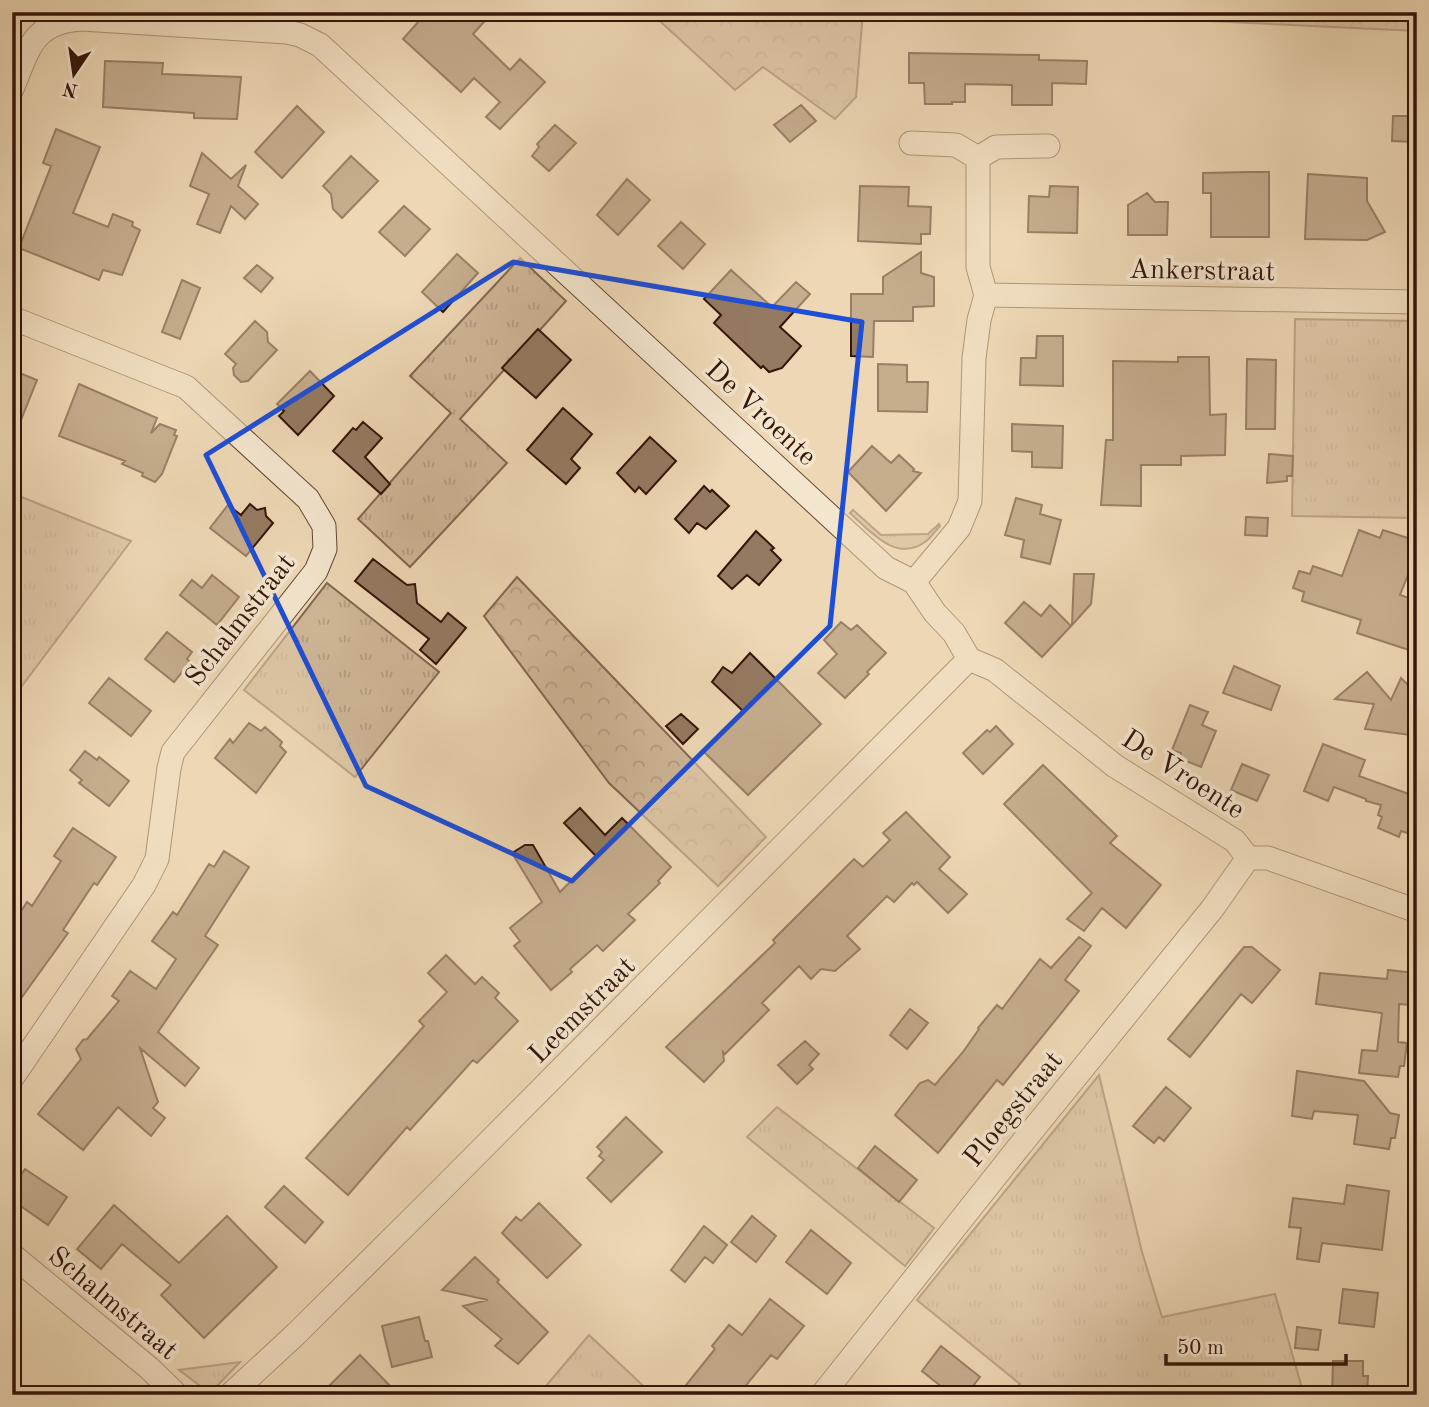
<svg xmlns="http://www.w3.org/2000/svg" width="1429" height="1407" font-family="'Old Standard TT',serif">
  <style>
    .grass { fill: url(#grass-tufts); stroke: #816650; stroke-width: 2 }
    .forest { fill: url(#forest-crowns); stroke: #816650; stroke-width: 2 }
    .building { fill: #947a61; stroke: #341508; stroke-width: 2 }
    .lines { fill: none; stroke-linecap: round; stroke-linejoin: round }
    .minor-casing { stroke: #624633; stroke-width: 25 }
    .minor { stroke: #f3e5ce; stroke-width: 23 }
    .marked { fill: none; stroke: #1d4ed8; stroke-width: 5; stroke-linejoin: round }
    .labels { text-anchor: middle; stroke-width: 7; stroke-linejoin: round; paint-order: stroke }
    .street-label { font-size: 28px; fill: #341508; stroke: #f3e5ce }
  </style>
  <defs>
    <pattern id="grass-tufts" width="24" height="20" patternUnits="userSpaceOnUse" patternTransform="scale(1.75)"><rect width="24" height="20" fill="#ceb697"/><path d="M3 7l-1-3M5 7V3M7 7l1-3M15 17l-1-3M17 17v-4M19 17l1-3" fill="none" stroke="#b29c81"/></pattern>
    <pattern id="forest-crowns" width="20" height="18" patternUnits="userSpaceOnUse" patternTransform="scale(1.75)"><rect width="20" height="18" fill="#ceb697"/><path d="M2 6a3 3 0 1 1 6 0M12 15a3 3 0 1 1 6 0" fill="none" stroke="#b29c81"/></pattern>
  </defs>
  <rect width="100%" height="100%" fill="#edd7b4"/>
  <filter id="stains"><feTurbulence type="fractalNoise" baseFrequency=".00286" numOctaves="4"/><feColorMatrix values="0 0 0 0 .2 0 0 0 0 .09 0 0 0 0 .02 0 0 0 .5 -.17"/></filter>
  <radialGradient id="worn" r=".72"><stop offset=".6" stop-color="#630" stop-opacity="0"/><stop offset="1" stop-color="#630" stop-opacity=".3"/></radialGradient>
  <path class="grass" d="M520 258 566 301 460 419 507 463 410 567 358 519 451 413 410 376Z
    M1295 319 1417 321V518L1292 516Z
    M19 496 131 541 12 699V512Z
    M853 510 881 535 928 534 939 524 940 526C935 531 931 538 925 542 896 563 870 531 850 513Z
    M327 583 439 672 355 777 244 690Z
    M1099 1075 1142 1252 1162 1317 1275 1294 1304 1395H1010L1020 1384 917 1300Z
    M777 1107 934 1228 905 1266 747 1137Z
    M589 1335 653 1395 540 1393Z
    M240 1362 215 1388H203L179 1370Z"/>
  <path class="forest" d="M650 12H863L856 97 835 119 763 67 735 90Z
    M1018 12H1417V31Z
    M517 577 766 837 718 886 609 783 484 616Z"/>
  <path class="building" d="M427 12H493L473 34 510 70 520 59 545 82 500 129 486 117 500 102 474 78 461 92 403 39Z
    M909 53 1039 55V60L1087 61 1086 84 1052 83V105H1012V85L965 84V102H952V104H925L924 83H909Z
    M105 61 163 63 162 74 241 77 237 119 194 118V113L103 107Z
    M801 105 816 121 790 142 774 125Z
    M297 106 324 132 282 178 255 152Z
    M1393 116H1414V142L1392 141Z
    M555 125 576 143 549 171 532 156 539 147 537 144Z
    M56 129 100 147 73 213 108 227 113 214 133 222 132 226 140 230 122 275 103 270 99 280 19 248 51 166 43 163Z
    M202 153 231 179 246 165 238 186 258 204 245 219 231 206 220 233 197 224 209 194 190 186Z
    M351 156 378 181 342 218 333 209 331 194 323 186Z
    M1249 172H1269V237H1211V193H1203V173Z
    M1308 174 1367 178V201L1385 232 1367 240 1305 239Z
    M627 179 650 200 618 235 597 215Z
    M860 186 909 187 908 206 931 207 930 234H921V244L858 241Z
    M1050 186 1078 187 1077 233 1028 232 1029 196 1049 197Z
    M1147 193 1155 202H1168L1167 235H1128V205Z
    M404 206 430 229 405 256 379 232Z
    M681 222 705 244 683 269 658 246Z
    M921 252V273L934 277V306L913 307V321H874L873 357 851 356V294H883V277Z
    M457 254 478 273 443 312 422 292Z
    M257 265 273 278 261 292 244 278Z
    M731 270 772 307 796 282 810 294 780 327 801 346 782 368 769 372 763 366 761 368 714 323 721 315 704 299Z
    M182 280 200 288 180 339 162 332Z
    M255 321 267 332 268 342 277 350 248 381 241 382 234 375 233 368 236 364 225 354Z
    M538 329 571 360 536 398 502 368Z
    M1037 336H1063V386L1020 385 1021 358H1036Z
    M1178 357H1209L1210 415 1226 414 1225 455 1181 456V465H1141V506L1101 505 1106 440H1113V361L1178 362Z
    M1247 359 1276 360 1275 429H1246Z
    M878 364 907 365V382H928L927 412 878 411Z
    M12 370 37 380 13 440H12Z
    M310 371 334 396 298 435 279 416 284 411 277 404Z
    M79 384 157 418 151 433 160 424 176 430 174 435 177 436 162 474 155 482 142 476 143 473 122 464 125 461 59 436Z
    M563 408 592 434 571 459 580 468 566 484 527 450Z
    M363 422 382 438 365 457 390 484 381 494 333 451 353 428 356 430Z
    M1012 424 1063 426 1062 468 1032 467V452L1012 451Z
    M650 437 676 461 646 494 639 487 635 492 617 473Z
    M872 446 891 463 899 455 914 469 913 471 921 473 886 511 848 472Z
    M1269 454 1293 456 1292 476H1287V481L1267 483Z
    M704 486 710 492 712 490 729 506 706 529 697 523 689 533 675 519Z
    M1016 498 1042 505 1040 514 1061 520 1050 564 1021 557 1024 540 1005 535Z
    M250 504 257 510 265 508 266 516 273 523 246 556 210 528 228 505 241 515Z
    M1246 517 1268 518 1267 536 1245 535Z
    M1359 530 1380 538 1383 530 1417 541 1412 556 1415 557 1400 595 1412 599 1411 602 1417 604V628L1409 650 1357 633 1361 620 1302 601 1304 592 1293 588 1299 571 1310 574 1313 566 1342 576Z
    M756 531 774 548 771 550 781 560 759 585 747 575 732 589 718 576Z
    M373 559 407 585 415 584 417 603 441 622 448 613 466 628 436 664 420 650 429 639 355 581Z
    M1074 574H1094L1091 604 1072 625Z
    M212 575 239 597 217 625 180 595 192 580 202 588Z
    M1024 602 1041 616 1050 605 1071 626 1042 657 1005 623Z
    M841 622 851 630 857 625 886 653 867 672 869 674 845 698 818 673 837 654 824 640Z
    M167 632 192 652 187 659 190 662 174 682 145 659Z
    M750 653 821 724 748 795 703 751 743 711 712 682 723 667 732 673Z
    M1234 666 1280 686 1271 710 1223 693Z
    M1367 672 1391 700 1401 678 1416 693 1410 735 1365 729 1374 704 1335 699Z
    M109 678 151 711 131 736 89 703Z
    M1190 705 1208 712 1202 725 1216 731 1201 767 1179 758 1181 753 1172 750Z
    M681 714 698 729 683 744 666 726Z
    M249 723 261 731 265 727 282 742 280 746 286 752 256 793 215 758 230 739 233 743Z
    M996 726 1013 744 983 774 963 753 987 730 990 732Z
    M1323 744 1365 760 1359 776 1417 797V836L1401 831 1399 837 1378 828 1382 817 1378 815 1381 805 1366 801V799L1334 787 1328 801 1304 791Z
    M85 751 97 760 99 757 129 781 109 806 79 783 82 780 70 770Z
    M1242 764 1269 775 1257 801 1231 790Z
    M1043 765 1117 836 1110 843 1161 885 1126 928 1102 908 1084 931 1067 919 1092 893 1004 804Z
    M580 808 605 835 622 818 671 867 658 881 660 883 628 914 635 920 603 951 597 945 570 969 572 972 551 990 514 946 520 941 510 928 542 902 512 853 525 845H533L560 892 596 856 564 823Z
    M906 812 950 857 939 869 967 894 948 913 917 882 914 885 912 883 894 902 887 896 847 936 860 949 835 971 821 969 811 979 799 966 762 1003 769 1010 725 1054 723 1052 724 1061 704 1082 666 1047 775 943 773 940 854 859 863 867 890 840 883 833Z
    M73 828 116 857 97 885 94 883 63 930 68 933 12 1011V925L27 902 32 906 61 861 54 856Z
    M224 851 249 867 205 936 218 945 158 1032 199 1068 185 1086 140 1048 158 1102 153 1108 165 1118 151 1136 118 1107 83 1150 38 1114 81 1059 76 1049 83 1040 87 1039 119 1001 112 996 130 971 156 989 176 959 152 941 173 912 177 915 209 864 214 867Z
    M1079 937 1091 946 1065 980 1079 991 1003 1085 997 1080 938 1153 895 1115 920 1083 928 1080 935 1085 963 1052 979 1029 978 1028 997 1005 1002 1009 1040 959 1051 968Z
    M1244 947H1252L1280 970 1252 1003 1241 994 1190 1057 1168 1039Z
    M446 955 475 984 482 977 499 993 495 998 518 1021 477 1063 473 1060 410 1130 407 1127 348 1195 306 1158 424 1026 419 1021 447 992 428 973Z
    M1388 970 1415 973 1411 1005 1399 1004 1398 1042 1407 1043 1404 1066H1400L1398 1077 1359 1073 1362 1050 1377 1051 1382 1013 1316 1004 1320 973 1387 979Z
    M910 1009 928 1023 907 1049 890 1035Z
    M805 1041 819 1054 809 1065 813 1069 797 1084 778 1065Z
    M1297 1071 1364 1081 1390 1113 1399 1115 1395 1138H1391L1389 1149 1354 1144 1358 1115 1314 1111 1312 1119 1292 1116Z
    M1166 1087 1191 1108 1164 1141 1159 1137 1154 1143 1133 1126Z
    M626 1117 662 1152 611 1202 587 1178 604 1160 599 1156 602 1152 597 1147Z
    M875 1146 917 1180 899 1202 858 1168Z
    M25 1169 67 1197 48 1225 12 1200V1187Z
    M1347 1185 1389 1191 1382 1250 1322 1243 1319 1262 1297 1259 1301 1228 1289 1227 1293 1198 1344 1204Z
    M284 1186 323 1222 305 1243 265 1207Z
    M539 1203 581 1245 547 1278 502 1233 516 1217 521 1221Z
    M114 1205 179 1263 227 1216 277 1267 204 1338 161 1295 171 1285 122 1244 101 1269 77 1249Z
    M752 1216 776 1236 756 1262 731 1242Z
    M704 1226 727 1245 713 1263 705 1257 685 1282 671 1270Z
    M811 1230 851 1263 827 1294 786 1262Z
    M475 1257 499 1280 497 1282 548 1332 518 1364 495 1346 502 1339 463 1306 488 1300 442 1290Z
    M1343 1289 1378 1293 1374 1327 1339 1323Z
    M770 1299 804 1326 777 1359 771 1355 738 1395H678L715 1349 712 1346 729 1325 742 1335Z
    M419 1317 425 1341H428L432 1357 392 1367 382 1326Z
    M1297 1327 1321 1330 1318 1350 1295 1348Z
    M941 1346 980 1377 966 1395H952L922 1371Z
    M360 1355 399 1395H320Z
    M1333 1361H1363V1376H1368L1367 1395H1332Z"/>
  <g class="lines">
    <g class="minor-casing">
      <path id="minor" d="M12 89C29 49 32 22 82 19L287 32 300 35 320 45 886 568 914 582 935 613 954 633 969 659 995 670 1115 766 1235 841 1248 858H1268L1417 911
        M911 143 956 145 978 158 996 147 1048 146
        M986 295 1417 302
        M12 318 186 387 308 499 324 526 325 549 316 571 173 752 169 768 157 859 144 885 12 1078
        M914 582 959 528 970 501 974 358 979 320 986 295 978 267V158
        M12 1255 149 1368 177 1395
        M230 1395 296 1334 441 1190 969 659
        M822 1395 1018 1148 1212 909 1248 858"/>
    </g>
    <use href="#minor" class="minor"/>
  </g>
  <path d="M0 0H1429V1407H0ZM513 262 862 322 830 626 572 881 366 786 206 455Z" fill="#edd7b4" fill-opacity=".55" fill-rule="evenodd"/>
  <path class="marked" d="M513 262 862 322 830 626 572 881 366 786 206 455Z"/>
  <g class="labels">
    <g class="street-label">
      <text transform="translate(1202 269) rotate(1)" y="10">Ankerstraat</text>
      <text transform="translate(762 412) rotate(43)" y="10">De Vroente</text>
      <text transform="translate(239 619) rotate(-52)" y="10">Schalmstraat</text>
      <text transform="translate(1184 773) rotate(33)" y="10">De Vroente</text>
      <text transform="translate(581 1009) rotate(-45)" y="10">Leemstraat</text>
      <text transform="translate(1012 1108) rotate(-51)" y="10">Ploegstraat</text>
      <text transform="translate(114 1302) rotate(40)" y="10">Schalmstraat</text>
    </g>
  </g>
  <rect width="1429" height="1407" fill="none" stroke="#edd7b4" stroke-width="42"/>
  <rect x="14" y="14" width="1401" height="1379" fill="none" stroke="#341508" stroke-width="3.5"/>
  <rect x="21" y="21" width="1387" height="1365" fill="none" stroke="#341508" stroke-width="2"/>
  <g transform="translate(74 74) rotate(193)" stroke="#f3e5ce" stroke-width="5" paint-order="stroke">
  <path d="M0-5L12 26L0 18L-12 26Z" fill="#341508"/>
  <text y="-10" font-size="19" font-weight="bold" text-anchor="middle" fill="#341508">N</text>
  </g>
  <path d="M1166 1354v10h180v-10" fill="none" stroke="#341508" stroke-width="3.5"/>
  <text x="1177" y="1354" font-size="21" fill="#341508" stroke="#f3e5ce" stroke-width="5" paint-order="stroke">50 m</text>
  <rect width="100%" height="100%" filter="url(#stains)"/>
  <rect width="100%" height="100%" fill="url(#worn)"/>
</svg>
